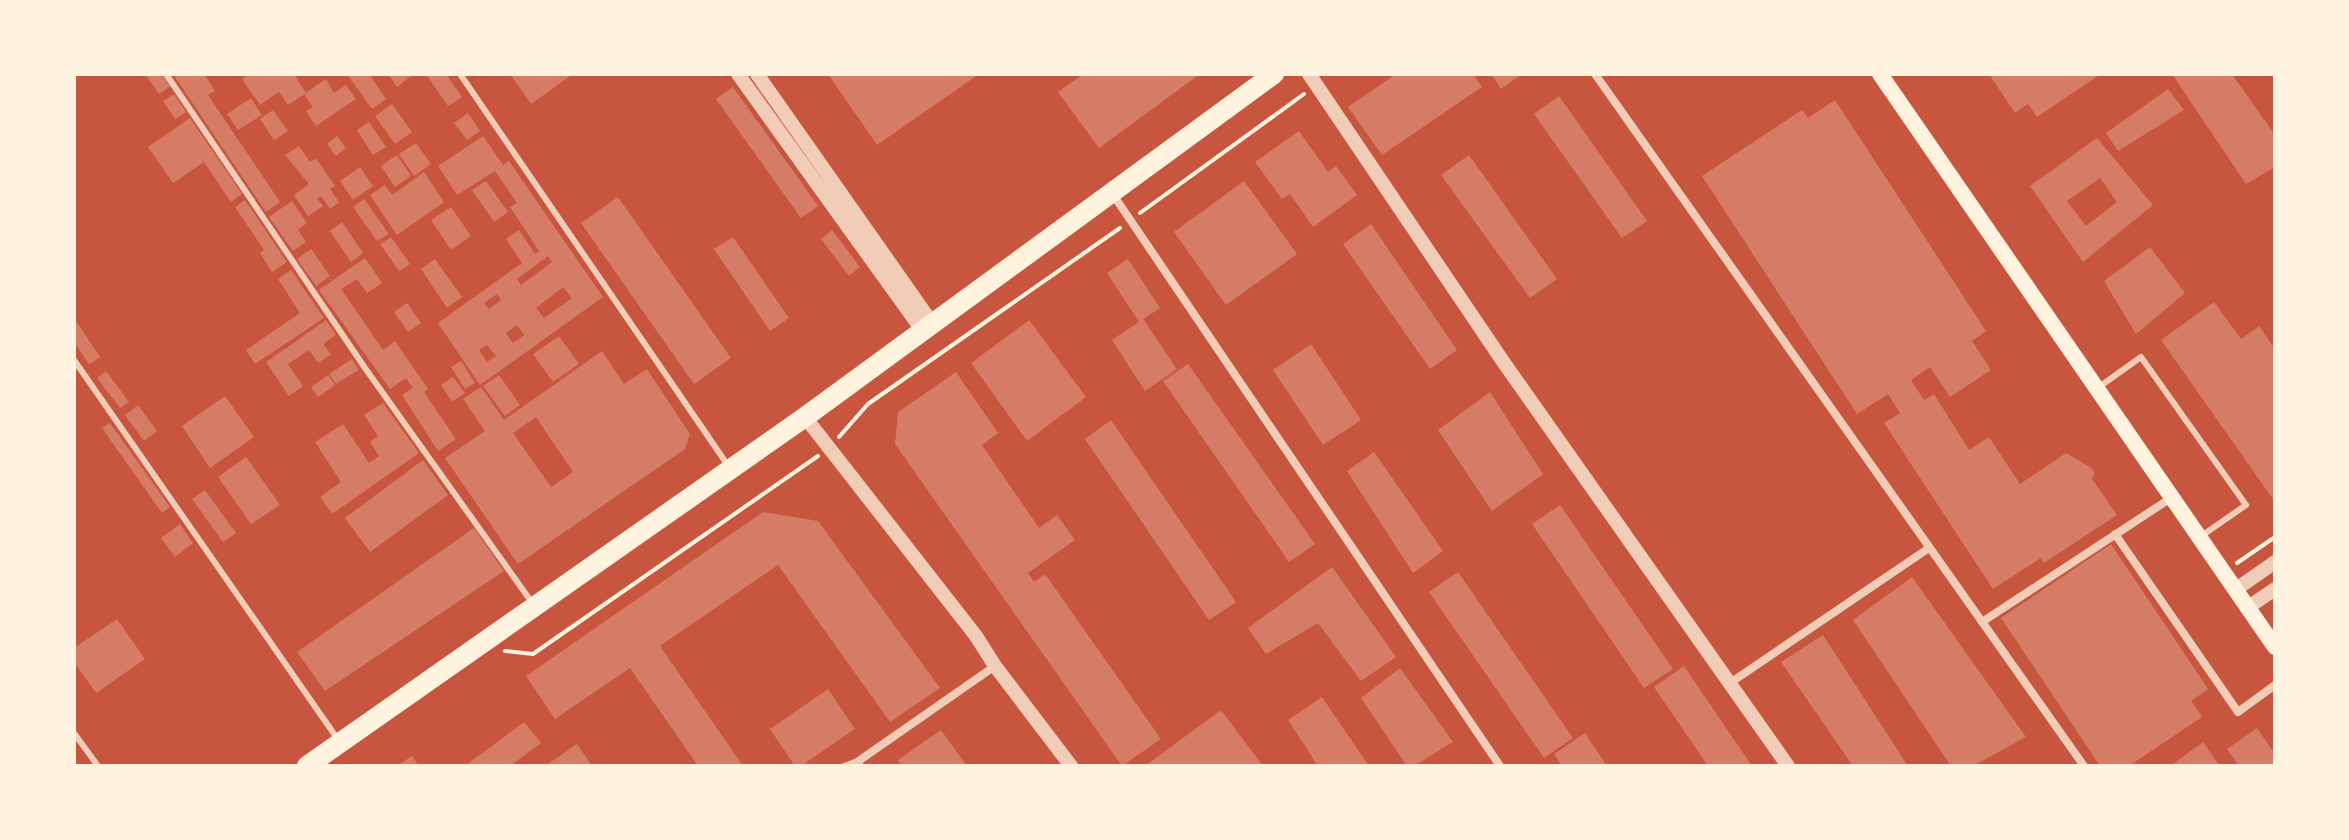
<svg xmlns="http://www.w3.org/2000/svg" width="2349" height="840" font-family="'Source Sans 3',sans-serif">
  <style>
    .building { fill: #d67c66; fill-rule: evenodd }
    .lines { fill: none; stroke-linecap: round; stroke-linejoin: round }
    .path { stroke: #fff3e0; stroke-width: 4 }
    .service { stroke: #f1ccb7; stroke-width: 6 }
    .minor { stroke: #f1ccb7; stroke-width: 8 }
    .tertiary { stroke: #f1ccb7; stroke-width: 14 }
    .secondary { stroke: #fff3e0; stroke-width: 16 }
    .primary { stroke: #fff3e0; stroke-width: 20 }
  </style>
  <rect width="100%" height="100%" fill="#c8553d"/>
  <path class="building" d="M145 74H162L170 86 159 94Z
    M173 74H204L215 91 208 95 280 202 266 212Z
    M249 74H294L306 93 288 105 279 92 260 105 242 79Z
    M347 74H369L386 99 372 109Z
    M388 74H408L410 77 397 87Z
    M426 74H446L462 97 448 106Z
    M510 74H573L531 104Z
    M828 74H979L877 145Z
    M1083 74H1200L1099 148 1058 92Z
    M1396 74H1473L1482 87 1382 155 1348 107Z
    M1491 74H1522L1501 89Z
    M1989 74H2101L2037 117 2028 104 2015 113Z
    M2172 74H2232L2275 135V167L2246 184Z
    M326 79 334 93 346 85 356 99 316 126 306 111 313 107 304 94Z
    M733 87 818 206 801 218 716 99Z
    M2168 89 2184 110 2118 151 2106 133Z
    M174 94 186 112 175 119 163 101Z
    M1559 96 1647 221 1622 238 1534 114Z
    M251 98 262 115 238 130 227 114Z
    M1835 100 1986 331 1972 341 1991 370 1950 397 1930 367 1911 380 1924 400 1934 394 1969 450 1989 437 2020 484 2066 453 2090 467 2095 473 2092 479 2117 515 2044 563 2041 558 1993 589 1884 423 1900 413 1888 394 1857 414 1702 176 1802 110 1808 118Z
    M392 104 412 132 395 144 375 116Z
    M273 110 288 131 274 140 260 119Z
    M468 113 480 131 467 140 454 123Z
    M190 118 242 194 231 202 204 162 173 183 148 147Z
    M369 122 386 147 373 155 357 130Z
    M1299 131 1328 172 1336 166 1357 195 1313 227 1290 194 1282 199 1255 162Z
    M337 136 346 148 336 156 327 144Z
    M483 136 503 165 509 161 603 297 480 385 438 323 522 263 506 239 519 230 535 254 539 251 510 207 517 203 495 171 457 195 438 166ZM548 256 552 262 521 285 517 279ZM563 287 572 298 544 318 536 308ZM497 294 501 300 489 309 484 303ZM517 325 524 335 513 343 506 333ZM487 345 496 356 487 362 479 350Z
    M2097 138 2153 205 2083 262 2030 186ZM2100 178 2117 202 2086 226 2067 201Z
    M416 143 431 164 414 176 399 154Z
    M299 146 310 162 316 158 335 186 330 189 339 202 330 209 321 196 317 198 323 206 308 216 294 195 309 184 285 155Z
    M397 155 411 176 395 187 381 166Z
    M1469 155 1557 279 1530 298 1441 175Z
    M360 167 373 186 353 200 340 181Z
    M424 172 444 202 397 235 370 195 385 185 392 195Z
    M486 181 508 212 494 222 472 190Z
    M1244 181 1297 254 1226 305 1174 232Z
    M618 197 731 358 694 384 581 223Z
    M364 199 389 234 377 241 353 207Z
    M245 200 287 262 272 272 260 253 264 250 235 207Z
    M292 201 307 223 298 230 306 242 293 251 269 217Z
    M451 207 471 236 451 250 431 220Z
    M342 222 363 253 351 262 330 231Z
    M1371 224 1457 350 1430 369 1343 244Z
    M832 230 860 267 849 276 821 239Z
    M391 237 410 264 399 271 380 244Z
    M733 237 789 318 770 331 714 249Z
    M2150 247 2185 293 2136 334 2104 281Z
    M311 249 330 276 316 286 297 259Z
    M365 258 382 283 367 293 357 279 341 289 383 350 395 341 428 389 424 392 456 439 438 451 402 395 413 388 406 378 390 389 319 290Z
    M435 259 462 297 447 308 421 269Z
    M1128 259 1160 308 1143 319 1177 369 1145 391 1112 340 1139 322 1107 273Z
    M291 270 324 318 255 364 246 350 300 313 278 279Z
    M2214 302 2241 339 2259 326 2275 349V502L2161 340Z
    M407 303 421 323 408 332 394 312Z
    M74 318 100 357 89 364 74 342Z
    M326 320 336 335 323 344 331 354 318 363 309 350 288 364 303 386 289 396 266 362Z
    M1029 320 1086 397 1027 441 971 363Z
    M559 336 579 364 553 382 533 354Z
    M1311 344 1361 420 1323 445 1273 370Z
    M602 351 624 384 647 369 690 434 685 449 518 564 445 458 485 431 463 399 481 387 504 420ZM536 417 573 472 551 487 513 433Z
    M352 359 359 370 336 384 329 374Z
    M461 361 475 383 465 389 451 367Z
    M1188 364 1315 544 1289 562 1163 381Z
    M106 371 129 402 120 408 97 378Z
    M956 372 998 433 982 445 1039 528 1057 515 1075 540 1028 573 1034 582 1045 574 1161 739 1122 766 895 444 898 412Z
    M328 375 335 385 318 397 311 387Z
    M499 375 520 405 505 416 483 386Z
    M453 377 465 393 452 402 441 385Z
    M1490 392 1543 474 1492 511 1438 430Z
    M225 396 254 437 210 468 182 426Z
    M383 403 419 453 332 514 320 497 341 482 315 442 343 424 369 463 379 456 370 442 378 436 364 415Z
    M138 405 157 431 144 441 125 415Z
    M1111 420 1236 602 1209 620 1085 439Z
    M110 423 170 507 162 513 102 428Z
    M1374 452 1443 551 1413 573 1347 471Z
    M246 457 280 505 251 524 218 477Z
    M423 460 448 495 370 552 345 518Z
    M205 490 236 533 223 542 192 499Z
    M1560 505 1673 669 1644 688 1532 524Z
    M763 512 818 521 940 688 890 722 778 565 660 646 743 766H698L630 668 555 719 526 676Z
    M180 524 193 543 175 557 161 538Z
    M474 528 504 571 325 691 297 652Z
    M2111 544 2208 689 2191 701 2202 717 2129 766H2100L2001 618Z
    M1332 567 1396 657 1361 681 1318 623 1266 654 1248 628Z
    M1458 572 1573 738 1544 758 1429 592Z
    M1912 577 2026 737 1973 766H1951L1853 620Z
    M117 619 145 659 96 693 74 662V648Z
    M1823 635 1908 766H1853L1781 662Z
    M1684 666 1752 766H1708L1654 687Z
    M1400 668 1453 742 1414 766H1407L1361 698Z
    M828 689 855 729 801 766H795L770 729Z
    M1322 697 1369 766H1318L1288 720Z
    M1221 710 1263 766H1145Z
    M524 722 541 743 510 766H465Z
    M2257 728 2275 754V766H2239L2227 749Z
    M941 730 967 766H902L898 760Z
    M1585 733 1607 766H1562L1554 754Z
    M2203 742 2220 766H2170Z
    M577 744 592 766H545Z
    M412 756 419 766H397Z"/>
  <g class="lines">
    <path class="path" d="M1140 213 1304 94
      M839 437 868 404 1120 228
      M2237 563 2275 537
      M505 651 533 654 818 456"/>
    <path class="service" d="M166 74 365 368 533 604
      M460 74 729 467
      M74 360 339 741
      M2099 387 2141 357 2246 505 2200 537
      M74 733 98 766
      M844 766 860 760"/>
    <path class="minor" d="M1595 74 2084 766
      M1112 193 1500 766
      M2115 534 2238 712 2275 685
      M1982 622 2171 498
      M1730 683 1929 548
      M857 766 860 760 995 666"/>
    <path class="tertiary" d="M738 74 922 330
      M757 74 932 323
      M1309 74 1502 360 1788 766
      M805 417 976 636 995 666 1071 766
      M2235 590 2275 562
      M2247 608 2275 589"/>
    <path class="secondary" d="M1880 74 2275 647"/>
    <path class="primary" d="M307 766 805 417 1274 74"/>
  </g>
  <rect width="2349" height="840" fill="none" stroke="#fff3e0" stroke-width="152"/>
</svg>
